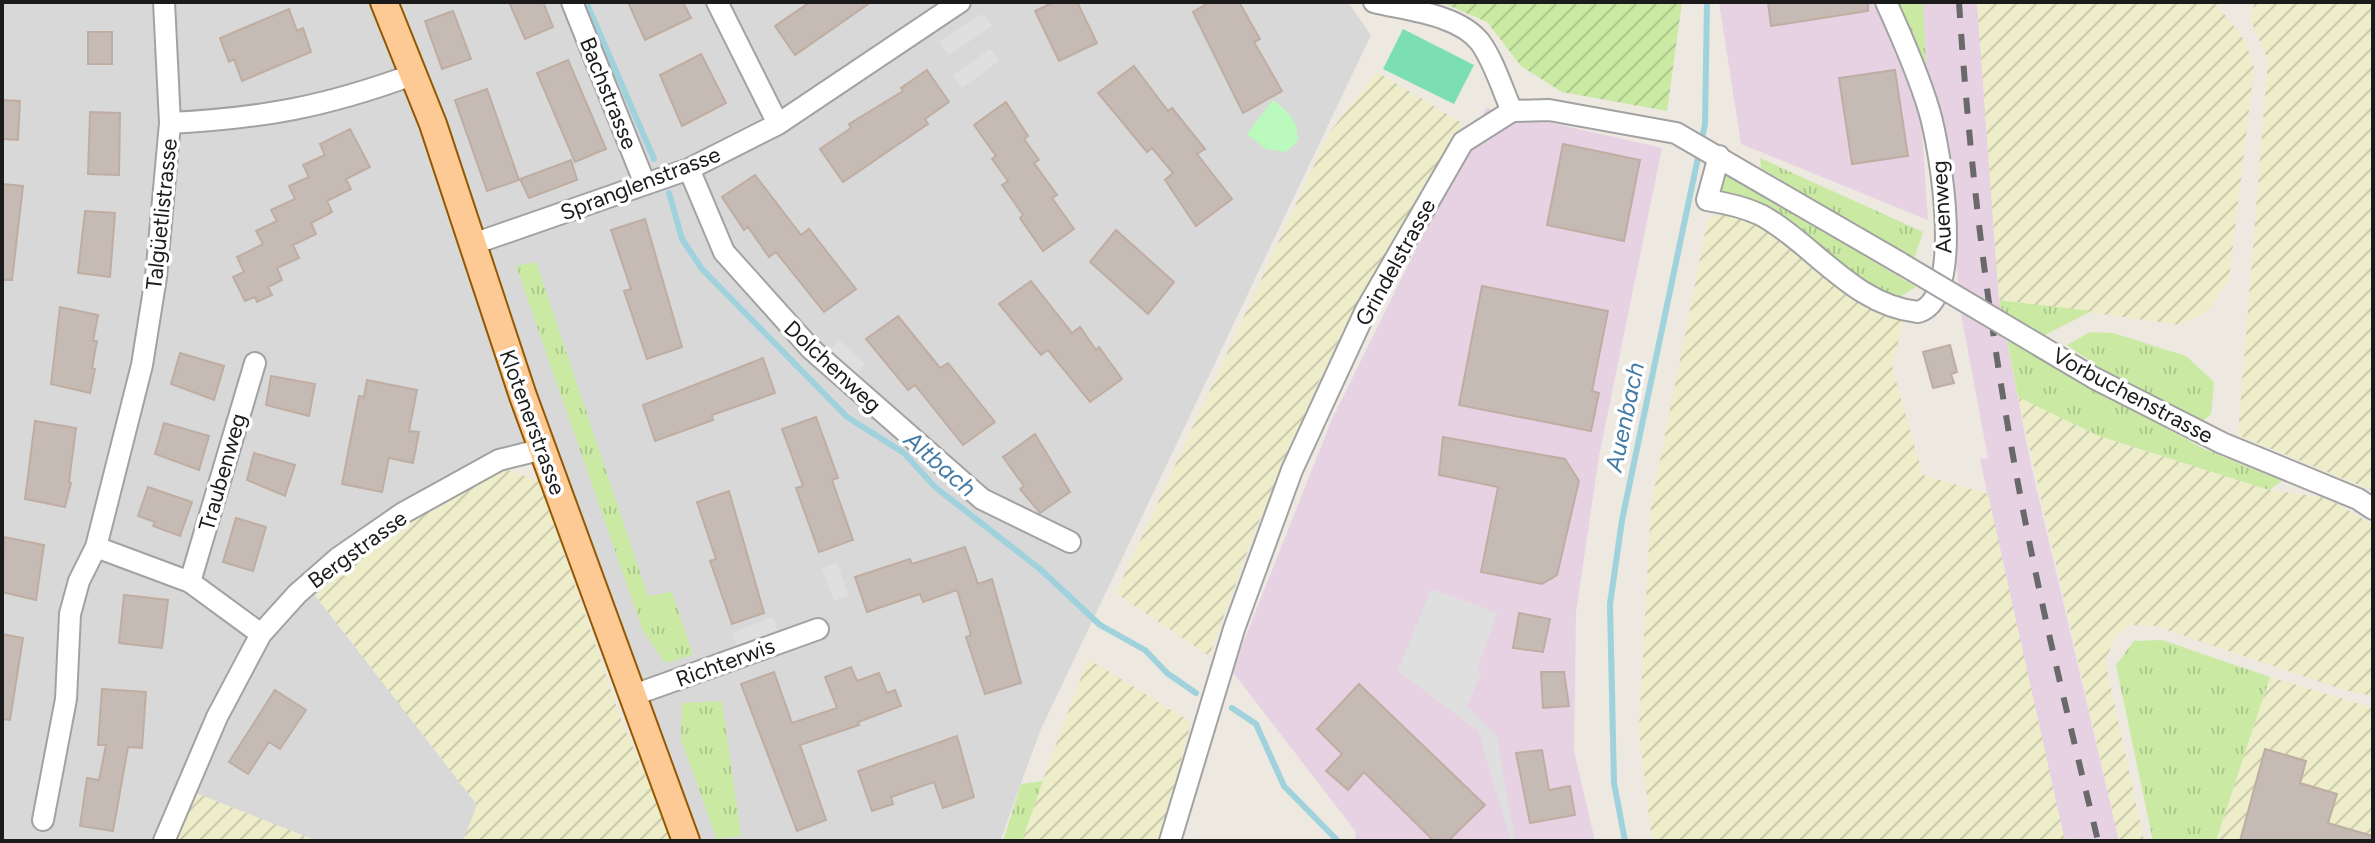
<svg xmlns="http://www.w3.org/2000/svg" width="2375" height="843" font-family="Figtree,sans-serif">
  <style>
    .residential { fill: #d9d8d8 }
    .industrial { fill: #e7d2e4 }
    .farmland { fill: url(#farmland-furrows) }
    .grass { fill: url(#grass-tufts) }
    .park { fill: #bafabc }
    .garden { fill: url(#garden-furrows) }
    .pitch { fill: #7bdfb2 }
    .parking { fill: #dfdfdf }
    .lines { fill: none; stroke-linecap: round; stroke-linejoin: round }
    .stream { stroke: #9fd2dc; stroke-width: 6 }
    .building { fill: #c5bab4; stroke: #bfada2; stroke-width: 2 }
    .minor-casing { stroke: #a2a2a2; stroke-width: 24 }
    .major-casing { stroke: #925900; stroke-width: 30 }
    .minor { stroke: #fff; stroke-width: 20 }
    .major { stroke: #fdca95; stroke-width: 26 }
    .rail { stroke: #696969; stroke-width: 6; stroke-dasharray: 16 16; stroke-linecap: butt }
    .minor-bridge-casing { stroke: #a2a2a2; stroke-width: 24; stroke-linecap: butt }
    .minor-bridge { stroke: #fff; stroke-width: 20 }
    .labels { text-anchor: middle; stroke-width: 7; stroke-linejoin: round; paint-order: stroke }
    .street-label { font-size: 22px; fill: #1b1b1b; stroke: #fff }
    .water-label { font-size: 24px; font-style: italic; fill: #447aa4; stroke: #fff }
  </style>
  <defs>
    <pattern id="farmland-furrows" width="10" height="10" patternUnits="userSpaceOnUse" patternTransform="scale(2)"><rect width="10" height="10" fill="#ededca"/><path d="M-1 1l2-2M0 10L10 0M9 11l2-2" fill="none" stroke="#cbcbad"/></pattern>
    <pattern id="grass-tufts" width="24" height="20" patternUnits="userSpaceOnUse" patternTransform="scale(2)"><rect width="24" height="20" fill="#caeaa4"/><path d="M3 7l-1-3M5 7V3M7 7l1-3M15 17l-1-3M17 17v-4M19 17l1-3" fill="none" stroke="#adc88d"/></pattern>
    <pattern id="garden-furrows" width="10" height="10" patternUnits="userSpaceOnUse" patternTransform="scale(2)"><rect width="10" height="10" fill="#caeaa4"/><path d="M-1 1l2-2M0 10L10 0M9 11l2-2" fill="none" stroke="#adc88d"/></pattern>
  </defs>
  <rect width="100%" height="100%" fill="#ede8e0"/>
  <path class="residential" d="M2 2H1348L1371 35 1040 731 1000 841H686L543 450 499 460 307 585 478 805 463 841H317L187 790 164 841H2Z"/>
  <path class="industrial" d="M1719 2H1879L1920 104 1928 220 1741 144Z
    M1923 2H1977L1999 300 2030 461 2119 841H2065L2043 754 1980 459 1988 458 1961 314 1948 170 1927 84Z
    M1486 108 1662 148 1599 456 1576 612 1574 751 1595 841H1355L1356 832 1232 671 1332 419Z"/>
  <path class="farmland" d="M1977 2H2215L2245 41 2254 68 2229 279 2208 311 2181 325 1999 300Z
    M2255 2H2373V491L2238 435 2268 60 2250 19Z
    M1377 72 1462 123 1352 314 1317 385 1255 531 1209 656 1116 593 1329 133Z
    M1723 212 1752 217 1904 318 1892 367 1923 475 1988 494 2065 841H1652L1639 729 1651 506 1708 219Z
    M2018 397 2099 436 2269 490 2327 498 2373 525V696L2341 689 2155 626 2130 625 2117 635 2105 660 2144 841H2119Z
    M504 469 539 481 622 722 674 841H463L477 805 315 595 396 530Z
    M1088 659 1191 722 1160 841H1020Z
    M2270 677 2373 708V841H2216Z
    M196 793 317 841H177Z"/>
  <path class="grass" d="M1895 2H1923L1927 84Z
    M1760 158 1923 232 1914 259 1761 168Z
    M1725 172 1916 287 1894 300C1830 269 1781 218 1717 189Z
    M536 262 648 596 672 592 693 655 665 663 643 631 516 266Z
    M1999 300 2092 311 2045 335 2002 310Z
    M2090 332 2113 333 2186 356 2214 382 2211 414 2202 422 2127 386 2067 345Z
    M2007 339 2202 448 2282 481 2269 490 2099 436 2018 397Z
    M2162 640 2270 677 2216 841H2153L2116 665 2134 641Z
    M722 701 741 836 717 839 681 740 682 703Z
    M1043 781 1022 841H1003L1021 784Z"/>
  <path class="park" d="M1273 100C1289 112 1298 121 1298 141L1286 152 1266 149 1247 134Z"/>
  <path class="garden" d="M1441 2H1682L1667 111 1562 92 1521 66 1487 22Z"/>
  <path class="pitch" d="M1403 29 1474 65 1454 104 1383 69Z"/>
  <path class="parking" d="M980 15H984L992 26 949 55 939 42Z
    M990 49 999 61 962 88 953 75Z
    M839 340 865 364 857 374 830 350Z
    M837 563 849 596 834 601 822 568Z
    M1431 589 1498 613 1478 666 1482 672 1467 706 1497 736 1515 841H1511L1478 731 1398 671Z
    M773 617 778 631 775 634 738 648 732 633Z"/>
  <g class="lines">
    <path class="stream" d="M586 2 654 159
      M669 193 682 239 702 269 847 417 904 453 935 487 1040 569 1100 625 1145 650 1167 673 1196 693
      M1232 708 1256 724 1284 786 1338 841
      M1625 841 1614 783 1610 604 1622 520 1705 124 1707 2"/>
  </g>
  <path class="building" d="M509 2H543L553 27 525 39Z
    M628 2H683L691 18 645 40Z
    M810 2H871L795 55 775 26Z
    M1054 2H1077L1097 43 1059 61 1035 11Z
    M1210 2H1239L1260 39 1254 42 1282 91 1243 113 1193 12Z
    M1768 2H1868V11L1771 26Z
    M289 9 297 31 303 28 311 52 242 81 234 59 229 62 220 38Z
    M453 11 471 59 442 69 425 21Z
    M88 32H112V64H88Z
    M701 54 726 103 682 126 660 75Z
    M568 60 606 149 575 162 537 73Z
    M1134 66 1168 111 1172 108 1205 149 1197 154 1232 199 1196 226 1165 180 1173 173 1152 148 1147 152 1098 93Z
    M927 70 949 102 925 119 928 124 843 182 820 149 851 128 849 124 903 91 901 88Z
    M1895 70 1908 156 1852 164 1839 78Z
    M487 89 519 180 487 191 455 100Z
    M2 100 20 101 18 140 2 139Z
    M1006 102 1028 136 1024 139 1039 160 1034 163 1057 195 1052 198 1074 229 1043 251 1020 218 1023 215 1002 185 1008 181 992 159 996 156 974 125Z
    M90 112 120 113 119 175 88 174Z
    M350 129 370 167 346 179 351 189 327 201 332 212 311 223 316 234 293 245 299 258 277 268 282 280 268 287 272 295 257 302 255 297 245 301 233 277 244 272 237 257 263 244 256 231 277 221 271 210 295 199 289 186 309 177 303 165 325 155 320 144Z
    M1563 144 1640 160 1624 241 1547 225Z
    M571 160 577 180 529 198 520 179Z
    M755 175 801 235 809 229 856 289 824 312 776 252 769 257 748 227 744 230 722 197Z
    M2 184 23 186 12 280H2Z
    M85 211 115 213 110 277 78 273Z
    M645 219 682 347 647 359 624 291 631 289 611 230Z
    M1116 230 1174 282 1148 314 1090 262Z
    M1031 281 1072 333 1080 327 1096 350 1099 347 1122 379 1090 402 1048 350 1041 355 999 304Z
    M1482 286 1608 311 1592 391 1599 393 1591 431 1459 405Z
    M60 307 98 315 93 341H97L92 368 95 369 90 393 51 384Z
    M898 316 940 368 948 363 995 422 963 445 915 385 908 390 866 339Z
    M1950 345 1957 372 1951 374 1954 383 1933 388 1923 352Z
    M180 353 224 366 214 400 171 384Z
    M763 358 775 393 712 415 713 420 655 441 643 405Z
    M271 376 315 384 309 416 266 405Z
    M367 380 417 390 409 431 419 432 413 463 389 458 382 492 342 484 359 396 364 397Z
    M816 417 838 478 832 480 853 540 819 552 796 488 803 486 782 429Z
    M35 421 76 428 69 482 71 483 65 507 25 499Z
    M164 423 209 436 199 470 155 454Z
    M1035 434 1070 492 1040 513 1020 489 1024 486 1003 457Z
    M1443 437 1565 459 1579 481 1557 575 1542 584 1481 572 1498 487 1439 475Z
    M254 453 295 465 285 496 247 480Z
    M148 487 192 502 180 536 153 526 155 522 138 516Z
    M729 491 764 613 732 624 710 561 716 559 697 502Z
    M236 518 266 527 253 571 223 562Z
    M4 537 44 545 36 600 2 592Z
    M965 547 978 584 992 579 1021 683 985 694 966 637 971 635 957 590 923 602 920 594 867 612 855 577 910 559 912 564Z
    M124 595 168 600 162 648 119 643Z
    M1519 613 1550 619 1543 652 1513 648Z
    M2 634 23 638 10 720 2 719Z
    M851 667 857 681 879 673 887 693 895 690 901 706 858 722 859 725 800 745 826 820 797 831 741 684 774 672 792 723 837 708 825 677Z
    M1541 672H1564L1569 706 1543 708Z
    M1359 684 1485 805 1448 841H1434L1364 772 1348 790 1326 771 1342 754 1317 729Z
    M102 689 146 692 142 748 128 747 113 831 80 826 87 778 99 780 106 745H98Z
    M275 690 306 710 280 749 269 742 248 774 229 762Z
    M957 736 974 797 943 808 934 782 891 797 893 804 872 811 858 771Z
    M2265 749 2306 761 2300 783 2337 794 2328 823 2373 836V841H2240Z
    M1542 750 1549 790 1570 786 1575 815 1530 823 1516 753Z"/>
  <g class="lines">
    <g class="minor-casing">
      <path id="minor" d="M572 2 645 184
        M717 2 778 124
        M1374 2C1406 10 1458 14 1480 42 1494 61 1502 89 1512 111
        M170 123C264 118 324 107 412 75
        M1719 156 1707 200C1726 203 1744 207 1761 215 1815 245 1853 305 1918 312 1966 299 1940 147 1929 110 1918 73 1902 37 1886 2
        M689 169 724 252 811 349 982 499 1070 542
        M473 244 689 169 778 124 960 2
        M2094 378 2222 443 2358 499 2373 509
        M96 547 190 582 261 634
        M190 582 255 363
        M631 696 818 629
        M43 820 66 699 70 614 79 581 96 547 142 365 156 277 170 123 164 2
        M164 841 217 717 261 634 297 594 338 558 403 513 499 460 543 449
        M1170 841 1234 629 1292 470 1366 310 1463 142 1512 111 1549 110 1676 133 1902 264"/>
    </g>
    <g class="major-casing">
      <path id="major" d="M384 2 433 124 523 396 686 841"/>
    </g>
    <use href="#minor" class="minor"/>
    <use href="#major" class="major"/>
    <path class="rail" d="M1959 2C1970 174 1991 345 2024 515 2045 624 2072 733 2098 841"/>
    <g class="minor-bridge-casing">
      <path id="minor-bridge" d="M1902 264 2094 378"/>
    </g>
    <use href="#minor-bridge" class="minor-bridge"/>
  </g>
  <g class="labels">
    <g class="street-label">
      <text transform="translate(609 93) rotate(68)" y="8">Bachstrasse</text>
      <text transform="translate(640 183) rotate(-21)" y="8">Spranglenstrasse</text>
      <text transform="translate(1941 207) rotate(-93)" y="8">Auenweg</text>
      <text transform="translate(161 214) rotate(-84)" y="8">Talgüetlistrasse</text>
      <text transform="translate(1395 262) rotate(-61)" y="8">Grindelstrasse</text>
      <text transform="translate(833 366) rotate(43)" y="8">Dolchenweg</text>
      <text transform="translate(2133 395) rotate(28)" y="8">Vorbuchenstrasse</text>
      <text transform="translate(533 422) rotate(70)" y="8">Klotenerstrasse</text>
      <text transform="translate(222 472) rotate(-74)" y="8">Traubenweg</text>
      <text transform="translate(357 549) rotate(-36)" y="8">Bergstrasse</text>
      <text transform="translate(725 662) rotate(-20)" y="8">Richterwis</text>
    </g>
    <g class="water-label">
      <text transform="translate(1625 417) rotate(-78)" y="8">Auenbach</text>
      <text transform="translate(940 464) rotate(41)" y="8">Altbach</text>
    </g>
  </g>
  <rect width="2375" height="843" fill="none" stroke="#1b1b1b" stroke-width="8"/>
</svg>
